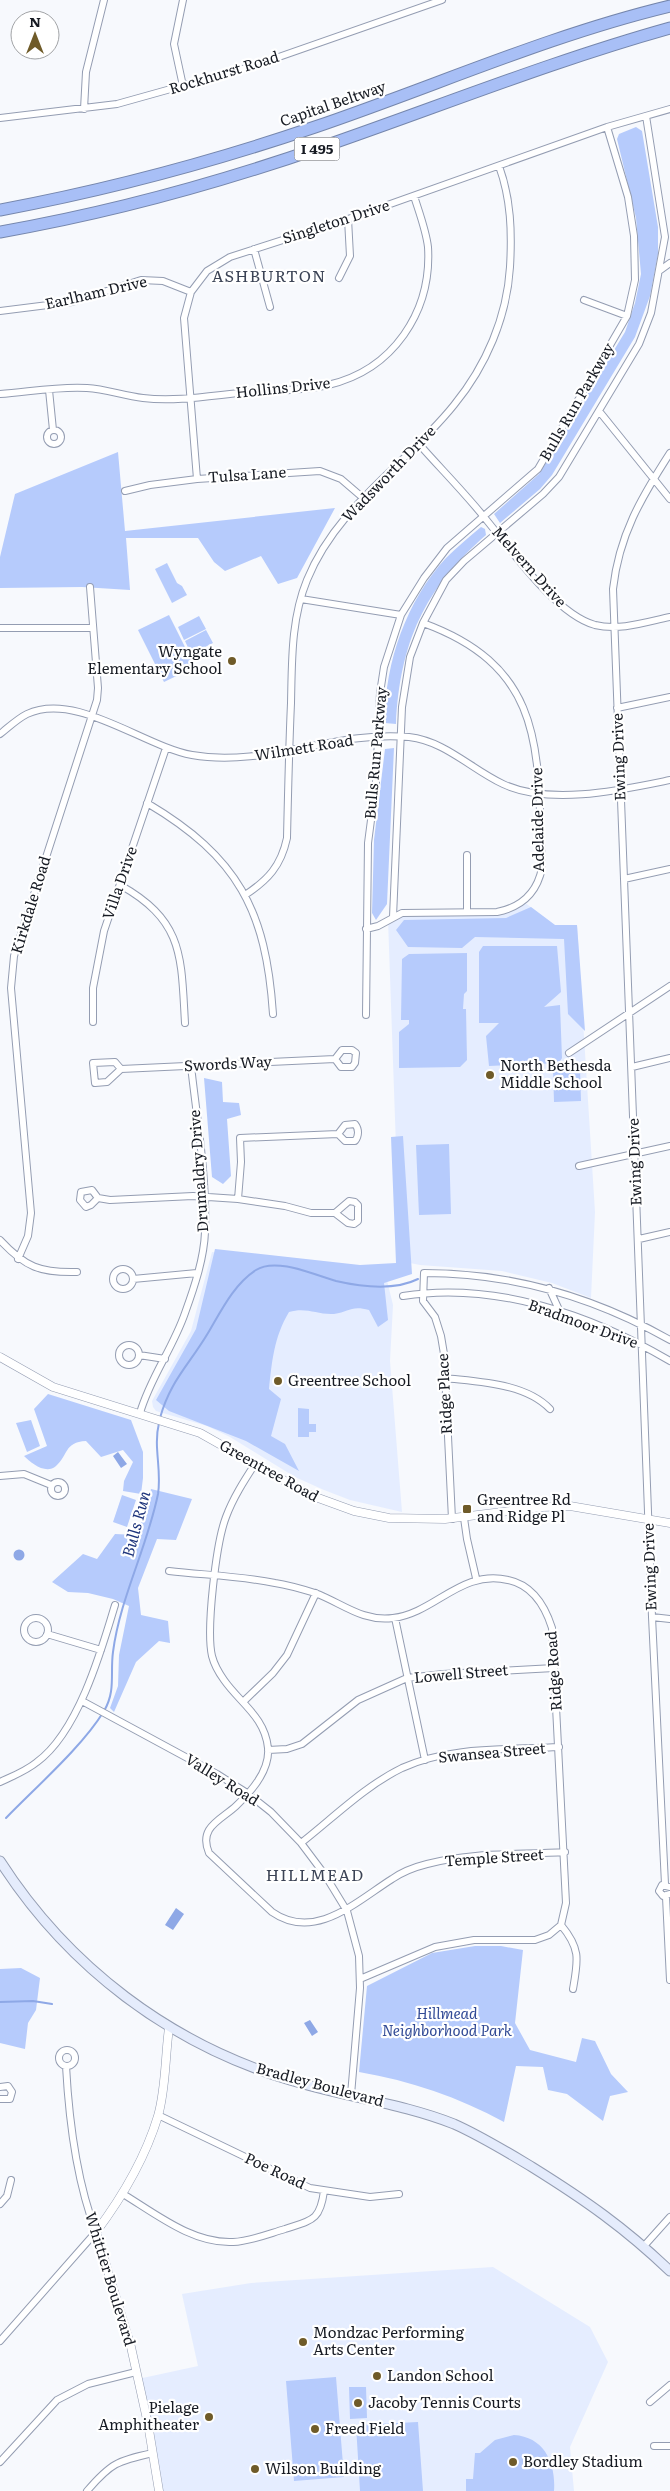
<svg xmlns="http://www.w3.org/2000/svg" width="670" height="2491" font-family="Literata,serif">
  <style>
    .built { fill: #e5edff }
    .green { fill: #b6cbfc }
    .water { fill: #8ea8e6 }
    .lines { fill: none; stroke-linecap: round; stroke-linejoin: round }
    .stream { stroke: #8ea8e6; stroke-width: 2 }
    .minor-casing { stroke: #949db2; stroke-width: 8 }
    .tertiary-casing { stroke: #949db2; stroke-width: 9 }
    .secondary-casing { stroke: #949db2; stroke-width: 11 }
    .motorway-casing { stroke: #7586ac; stroke-width: 13 }
    .minor { stroke: #fff; stroke-width: 6 }
    .tertiary { stroke: #fff; stroke-width: 8 }
    .secondary { stroke: #e5ecfc; stroke-width: 9 }
    .motorway { stroke: #a8bff6; stroke-width: 11 }
    .poi-dot { fill: #6f5b29; stroke: #fff; stroke-width: 2 }
    .labels { text-anchor: middle; stroke-width: 4.5; stroke-linejoin: round; paint-order: stroke }
    .shield { fill: #fff; stroke: #5d5f65; stroke-width: 1 }
    .shield-label { font-size: 14px; font-weight: bold; fill: #171b23 }
    .street-label { font-size: 15px; fill: #171b23; stroke: #fff }
    .poi-label { font-size: 15px; fill: #171b23; stroke: #fff; text-anchor: start }
    .park-label { font-size: 15px; font-style: italic; fill: #324b96; stroke: #fff }
    .neighbourhood-label { font-size: 16px; letter-spacing: 1px; fill: #3c4456; stroke: #fff }
    .water-label { font-size: 16px; font-style: italic; fill: #1d337b; stroke: #fff }
  </style>
  <rect width="100%" height="100%" fill="#f7f9fd"/>
  <path class="built" d="M524 902 555 925H577L595 1212 591 1298 552 1283 502 1271 420 1265 400 1261 388 919 402 913 497 912Z
    M212 1252 385 1272 393 1305 390 1361 402 1512 350 1500 324 1490 295 1477 230 1437 207 1426 156 1411 153 1407 152 1401 191 1331Z
    M493 2267 590 2327 608 2362 570 2447 574 2491H159L138 2379 198 2366 182 2294 251 2283Z"/>
  <path class="green" d="M636 127 642 131 658 227V254L650 296 635 337 552 475 540 489 500 523 494 514 539 474 625 332 635 303 641 274 636 218 617 139 619 134Z
    M118 452 125 531 335 508 297 578 278 584 261 556 225 571 214 562 198 538H126L130 590 82 587 0 588V557L15 494Z
    M481 527 485 529 486 535C424 589 400 643 396 724L385 723C384 665 406 601 446 558 457 547 469 537 481 527Z
    M167 563 177 583 182 586 187 595 172 603 155 569Z
    M169 615 195 667 164 682 138 630Z
    M199 616 206 629 184 640 178 627Z
    M206 630 213 643 191 654 185 641Z
    M394 748 387 904 376 920 372 913 374 840 385 749Z
    M531 907 555 925H577L585 1031 568 1014 564 939 475 937 462 948 408 947 396 930 404 920 506 918Z
    M483 946H557L561 992 544 1007 560 1005 562 1058 559 1063 489 1066 486 1036 499 1023H479V952Z
    M467 953V991L464 994 463 1009H466L467 1060 460 1067 399 1068V1032L409 1024V1020H401L402 959 409 954Z
    M580 1068 581 1101 554 1102 553 1069Z
    M204 1078 222 1082 223 1102 239 1103 241 1115 227 1119 231 1176 223 1184 212 1177Z
    M403 1136 412 1274 384 1283 388 1320 378 1327 369 1310C351 1305 349 1312 334 1314 317 1315 307 1307 289 1312 274 1337 272 1361 269 1389L281 1399 271 1436 285 1444 299 1471 246 1441 169 1411 156 1400 196 1329 215 1249 360 1265 396 1263 391 1137Z
    M449 1144 451 1214 419 1215 416 1145Z
    M48 1394 131 1420 143 1452V1478L141 1494 123 1491 124 1481 133 1462 123 1450 101 1457 86 1441C64 1442 68 1456 56 1466 46 1475 31 1463 24 1456L47 1446 34 1409Z
    M298 1408 309 1409V1424H316V1432H309V1437H298Z
    M31 1420 40 1446 27 1452 16 1423Z
    M151 1489 192 1499 176 1540 157 1539 138 1588 141 1615 168 1621 170 1643 159 1641 136 1662 114 1712 110 1708 118 1686 119 1655 129 1606 113 1599 88 1593 68 1592 52 1582 83 1554 97 1559 115 1534 137 1535Z
    M122 1495 136 1500 127 1527 113 1522Z
    M475 1946H501L523 1950 515 2023 530 2050 576 2062 582 2038 595 2041 611 2074 628 2092 610 2096 603 2121 567 2094 548 2090 543 2067 516 2066 504 2122C458 2097 411 2081 359 2072L367 1986 432 1953Z
    M21 1968 40 1978 36 2010 28 2023 25 2049 0 2043V1969Z
    M336 2377 344 2477 294 2481 286 2381Z
    M349 2387H366L367 2418 350 2419Z
    M418 2422 423 2491H360L356 2425Z
    M514 2435C545 2437 556 2464 554 2491H466V2479H473L475 2453H480L495 2440Z"/>
  <path class="water" d="M118 1452 127 1464 121 1468 113 1456Z
    M13.5 1555a5.5 5.5 0 1 1 11 0a5.5 5.5 0 1 1-11 0Z
    M176 1908 184 1914 173 1930 165 1925Z
    M310 2020 318 2032 312 2036 304 2023Z"/>
  <g class="lines">
    <path class="stream" d="M160 1418C170 1381 189 1365 208 1333 221 1311 234 1284 256 1270 276 1257 315 1275 336 1281 362 1287 394 1291 418 1279
      M6 1818C36 1787 82 1747 104 1711 116 1691 110 1673 113 1652 120 1598 147 1548 158 1494 162 1470 153 1447 159 1423
      M0 2002 33 2001 52 2004"/>
    <g class="minor-casing">
      <path id="minor" d="M183 0 174 44 183 86
        M84 109 86 72 104 0
        M0 118 117 104 253 66 442 0
        M254 249 270 307
        M659 271 670 263
        M339 278 350 256 348 219
        M584 300 627 316
        M0 311 72 302 141 280 163 281 191 292
        M49 390 53 430
        M0 394C28 392 59 386 87 388 106 389 124 396 143 398 178 402 214 395 249 392 275 390 303 391 328 385 393 370 432 312 428 247 426 230 419 212 414 196
        M599 411 670 499
        M47 437a7 7 0 1 1 14 0a7 7 0 1 1-14 0Z
        M418 443C440 468 464 492 484 517 510 548 555 614 595 625 620 631 646 622 670 617
        M197 479 184 318 191 292 207 271 230 257 348 219 607 127 670 109
        M125 491 150 485 197 479 320 471 341 479 362 497
        M301 599 401 615
        M0 628H93
        M617 708 670 697
        M0 734C9 727 17 719 27 714 76 691 143 746 192 755 265 768 336 730 409 737 445 741 471 769 503 784 550 806 621 790 670 780
        M147 803C238 857 266 910 273 1014
        M467 855V912
        M624 879 670 869
        M120 885C184 921 181 956 185 1023
        M245 895C268 880 281 866 287 838 288 793 289 748 291 703 292 661 291 619 307 580 337 506 406 465 454 405 486 366 507 317 510 267 512 232 511 199 499 166
        M393 917 402 707 410 657 423 623 446 580 464 561 543 494 559 477 639 344 651 313 665 237 646 116
        M366 929 378 926 402 913 497 912C522 907 537 893 542 868 537 755 549 669 423 623
        M366 1015 368 843 376 782 380 693 384 667 401 615 424 578 447 548 538 469 627 316 635 280 634 236 628 197 607 127
        M93 1022V988L104 931 166 748
        M569 1053 670 986
        M632 1067 670 1058
        M121 1069 115 1062 93 1063 95 1083 107 1082 121 1069 335 1059 341 1067H352L355 1063 356 1053 352 1050H342L335 1059
        M579 1166 670 1146
        M98 1198 91 1205 86 1207 80 1200 81 1192 92 1190 98 1198 110 1200 193 1196 238 1199 285 1206 311 1213H335L348 1223 354 1224 358 1221V1205L355 1202 349 1201 335 1213
        M238 1199 241 1162 240 1138 338 1134 345 1141H355C359 1136 359 1129 355 1124L345 1125 338 1134
        M639 1239 670 1232
        M0 1240C25 1267 40 1273 77 1272
        M18 1259 28 1236 31 1213 11 988 14 956 97 700 98 688 90 587
        M113 1279a10 10 0 1 1 20 0a10 10 0 1 1-20 0Z
        M133 1279 197 1273
        M549 1288 560 1312
        M403 1296C494 1281 592 1315 670 1361
        M119 1355a10 10 0 1 1 20 0a10 10 0 1 1-20 0Z
        M139 1355 165 1359
        M445 1378C479 1382 525 1383 550 1409
        M140 1413C150 1378 173 1348 185 1313 194 1288 204 1259 205 1232 207 1177 197 1120 191 1066
        M255 1464C244 1481 233 1498 226 1517 216 1543 206 1630 212 1656 214 1664 219 1673 224 1680 240 1703 265 1717 268 1748 270 1770 251 1792 236 1806 221 1820 198 1827 209 1853L272 1912C315 1942 357 1901 392 1879 402 1872 415 1867 427 1864 471 1852 520 1855 565 1852
        M0 1476 24 1474 51 1485
        M51 1489a7 7 0 1 1 14 0a7 7 0 1 1-14 0Z
        M464 1518 467 1539 476 1578
        M452 1519 444 1354 441 1336 435 1317 423 1301 424 1273C512 1273 594 1297 670 1340
        M169 1571C204 1575 240 1576 275 1583 288 1585 302 1589 315 1593 342 1603 362 1622 393 1618 435 1613 461 1569 508 1580 532 1585 545 1606 552 1628L566 1903 561 1925 549 1935 535 1940H474L435 1947 360 1979
        M652 1617 670 1619
        M395 1618 425 1760
        M24 1630a12 12 0 1 1 24 0a12 12 0 1 1-24 0Z
        M47 1634 101 1650
        M82 1701 217 1774 247 1793 271 1812 301 1843 325 1875 347 1911 359 1956 360 1988 351 2095
        M244 1701 273 1673 287 1655 316 1593
        M268 1750 287 1749 302 1744 358 1700 407 1678 443 1674 554 1668
        M0 1782C13 1776 26 1771 37 1762 78 1732 101 1652 115 1605
        M301 1843C333 1818 365 1786 402 1768 450 1746 507 1750 559 1747
        M665 1884 652 1617 613 589C619 535 641 498 670 453
        M670 1887 662 1885 659 1891 663 1896 670 1894
        M666 1897 670 1980
        M561 1925C581 1949 578 1960 573 1989
        M59 2058a8 8 0 1 1 16 0a8 8 0 1 1-16 0Z
        M0 2087 8 2086 12 2092 10 2099H0
        M158 2115 310 2188 370 2197 399 2194
        M123 2194C156 2214 193 2244 233 2242 251 2241 268 2234 285 2229 312 2220 320 2221 324 2191
        M0 2204 7 2196 11 2180
        M644 2246 670 2217
        M0 2341 96 2232C76 2180 69 2121 66 2066
        M650 2402 670 2385
        M654 2446H670
        M0 2462 57 2400 88 2384 136 2372
        M87 2491C111 2463 117 2461 153 2453"/>
    </g>
    <g class="tertiary-casing">
      <path id="tertiary" d="M0 1357 53 1387 200 1433 310 1495 354 1511 389 1518 445 1519 542 1507 570 1506 670 1523
        M159 2491 148 2424 131 2347 96 2232C123 2196 145 2159 158 2116 166 2088 165 2057 169 2028"/>
    </g>
    <g class="secondary-casing">
      <path id="secondary" d="M0 1861C68 1967 170 2044 290 2080 344 2097 401 2103 454 2124 481 2136 507 2152 532 2167 585 2200 625 2228 670 2271"/>
    </g>
    <g class="motorway-casing">
      <path id="motorway" d="M0 210C107 190 212 162 315 127 433 87 549 35 670 6
        M0 232C109 213 218 183 322 147 438 107 552 61 670 28"/>
    </g>
    <use href="#minor" class="minor"/>
    <use href="#tertiary" class="tertiary"/>
    <use href="#secondary" class="secondary"/>
    <use href="#motorway" class="motorway"/>
  </g>
  <g class="poi-dot">
    <circle cx="232" cy="661" r="5"/>
    <circle cx="490" cy="1075" r="5"/>
    <circle cx="278" cy="1381" r="5"/>
    <rect x="462" y="1504" width="10" height="10" rx="2.5"/>
    <circle cx="303" cy="2342" r="5"/>
    <circle cx="377" cy="2376" r="5"/>
    <circle cx="358" cy="2403" r="5"/>
    <circle cx="209" cy="2417" r="5"/>
    <circle cx="315" cy="2429" r="5"/>
    <circle cx="513" cy="2462" r="5"/>
    <circle cx="255" cy="2469" r="5"/>
  </g>
  <g class="labels">
    <rect class="shield" x="294.5" y="137.5" width="45" height="23" rx="4"/>
    <g class="shield-label">
      <text x="317" y="154">I 495</text>
    </g>
    <g class="street-label">
      <text transform="translate(224 73) rotate(-17)" y="5">Rockhurst Road</text>
      <text transform="translate(333 104) rotate(-19)" y="5">Capital Beltway</text>
      <text transform="translate(336 222) rotate(-18)" y="5">Singleton Drive</text>
      <text transform="translate(96 293) rotate(-13)" y="5">Earlham Drive</text>
      <text transform="translate(283 388) rotate(-6)" y="5">Hollins Drive</text>
      <text transform="translate(577 402) rotate(-60)" y="5">Bulls Run Parkway</text>
      <text transform="translate(389 474) rotate(-46)" y="5">Wadsworth Drive</text>
      <text transform="translate(247 475) rotate(-4)" y="5">Tulsa Lane</text>
      <text transform="translate(529 567) rotate(48)" y="5">Melvern Drive</text>
      <text transform="translate(304 748) rotate(-9)" y="5">Wilmett Road</text>
      <text transform="translate(376 753) rotate(-85)" y="5">Bulls Run Parkway</text>
      <text transform="translate(619 757) rotate(-92)" y="5">Ewing Drive</text>
      <text transform="translate(538 820) rotate(-91)" y="5">Adelaide Drive</text>
      <text transform="translate(120 883) rotate(-71)" y="5">Villa Drive</text>
      <text transform="translate(31 905) rotate(-73)" y="5">Kirkdale Road</text>
      <text transform="translate(228 1064) rotate(-3)" y="5">Swords Way</text>
      <text transform="translate(635 1162) rotate(-92)" y="5">Ewing Drive</text>
      <text transform="translate(199 1171) rotate(-94)" y="5">Drumaldry Drive</text>
      <text transform="translate(583 1324) rotate(20)" y="5">Bradmoor Drive</text>
      <text transform="translate(445 1394) rotate(-93)" y="5">Ridge Place</text>
      <text transform="translate(269 1471) rotate(29)" y="5">Greentree Road</text>
      <text transform="translate(650 1567) rotate(-92)" y="5">Ewing Drive</text>
      <text transform="translate(554 1671) rotate(-94)" y="5">Ridge Road</text>
      <text transform="translate(461 1674) rotate(-5)" y="5">Lowell Street</text>
      <text transform="translate(492 1753) rotate(-5)" y="5">Swansea Street</text>
      <text transform="translate(222 1780) rotate(32)" y="5">Valley Road</text>
      <text transform="translate(494 1858) rotate(-4)" y="5">Temple Street</text>
      <text transform="translate(320 2085) rotate(15)" y="5">Bradley Boulevard</text>
      <text transform="translate(275 2171) rotate(25)" y="5">Poe Road</text>
      <text transform="translate(110 2279) rotate(73)" y="5">Whittier Boulevard</text>
    </g>
    <g class="poi-label">
      <text x="222" y="657" text-anchor="end">Wyngate<tspan x="222" dy="17">Elementary School</tspan></text>
      <text x="500" y="1071">North Bethesda<tspan x="500" dy="17">Middle School</tspan></text>
      <text x="288" y="1386">Greentree School</text>
      <text x="477" y="1505">Greentree Rd<tspan x="477" dy="17">and Ridge Pl</tspan></text>
      <text x="313" y="2338">Mondzac Performing<tspan x="313" dy="17">Arts Center</tspan></text>
      <text x="387" y="2381">Landon School</text>
      <text x="368" y="2408">Jacoby Tennis Courts</text>
      <text x="199" y="2413" text-anchor="end">Pielage<tspan x="199" dy="17">Amphitheater</tspan></text>
      <text x="325" y="2434">Freed Field</text>
      <text x="523" y="2467">Bordley Stadium</text>
      <text x="265" y="2474">Wilson Building</text>
    </g>
    <g class="park-label">
      <text x="447" y="2019">Hillmead<tspan x="447" dy="17">Neighborhood Park</tspan></text>
    </g>
    <g class="neighbourhood-label">
      <text x="269" y="282">ASHBURTON</text>
      <text x="315" y="1881">HILLMEAD</text>
    </g>
    <g class="water-label">
      <text transform="translate(136 1524) rotate(-75)" y="6">Bulls Run</text>
    </g>
  </g>
  <g transform="translate(35 35)"><circle r="24" fill="#ffffff" stroke="#a2a4a7"/>
  <path d="M0-4L9 19L0 12L-9 19Z" fill="#6f5b29"/>
  <text y="-8" font-size="14" font-weight="bold" text-anchor="middle" fill="#171b23">N</text>
  </g>
</svg>
